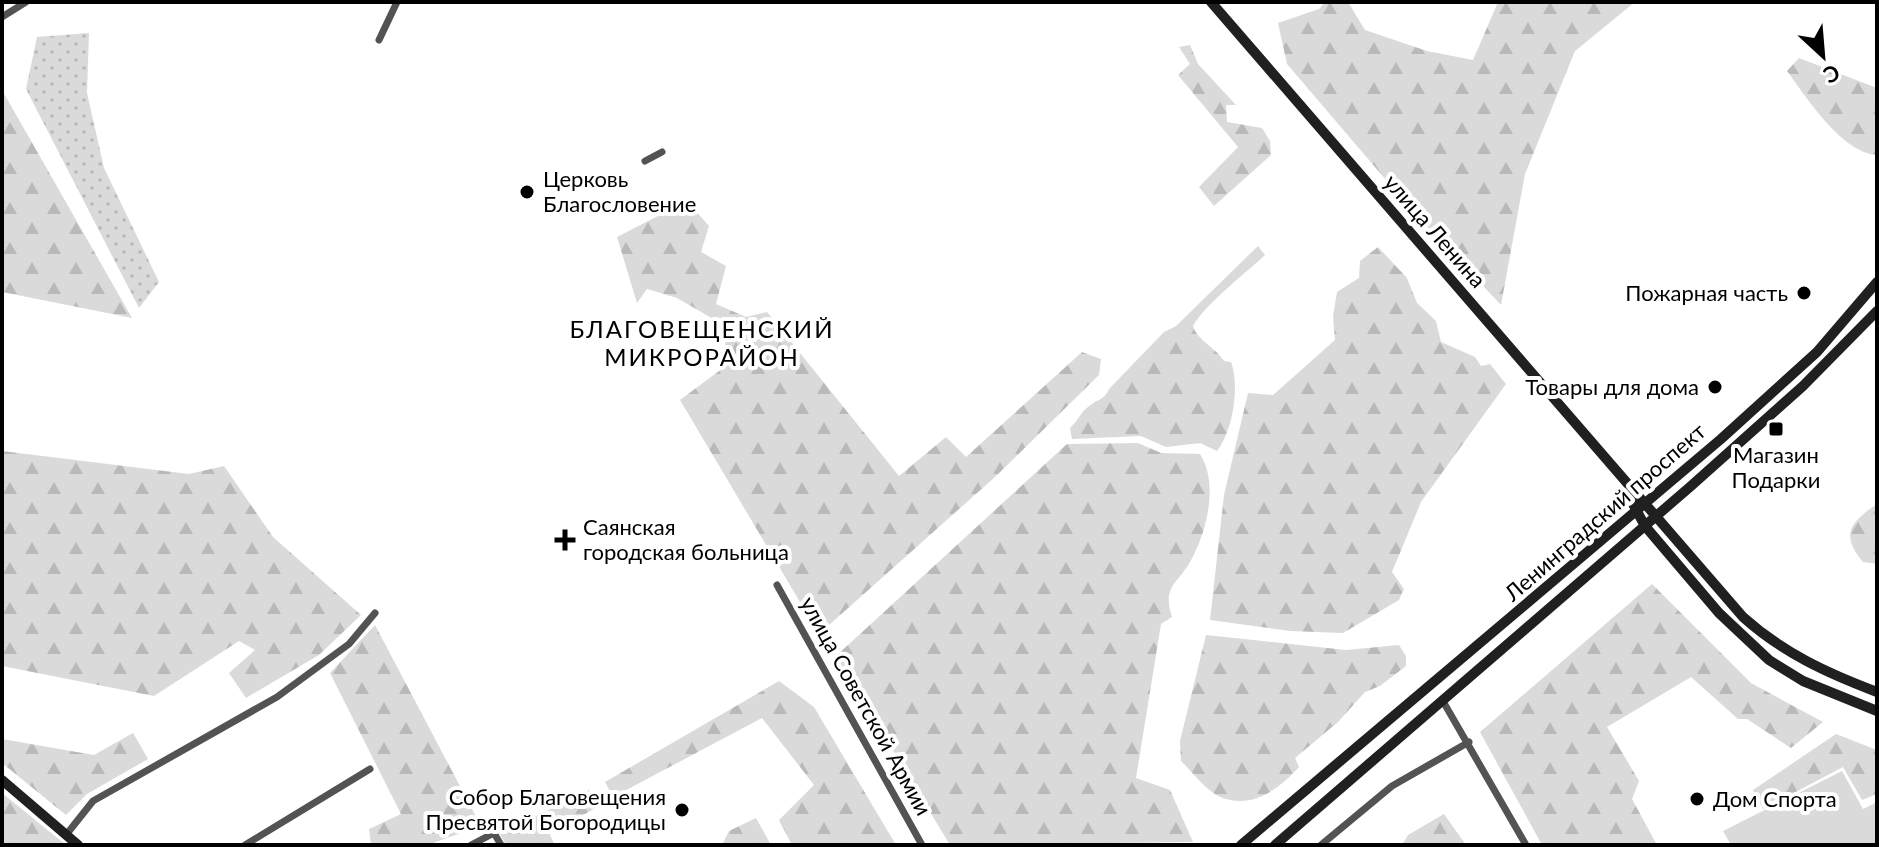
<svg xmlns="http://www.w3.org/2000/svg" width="1879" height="847" font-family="Lato,sans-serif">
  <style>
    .grass { fill: url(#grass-dots) }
    .forest { fill: url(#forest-firs) }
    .park { fill: #dadada }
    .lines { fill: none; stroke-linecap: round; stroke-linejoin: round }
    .street { stroke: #535353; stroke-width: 7 }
    .secondary { stroke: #202020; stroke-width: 10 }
    .poi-dot { fill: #000; stroke: #fff; stroke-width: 3 }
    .labels { text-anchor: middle; stroke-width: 8; stroke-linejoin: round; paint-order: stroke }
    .poi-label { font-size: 22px; fill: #000; stroke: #fff; text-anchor: start }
    .street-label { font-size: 22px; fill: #000; stroke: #fff }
    .neighbourhood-label { font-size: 24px; letter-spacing: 2px; fill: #000; stroke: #fff }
  </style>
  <defs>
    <pattern id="grass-dots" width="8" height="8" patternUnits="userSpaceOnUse" patternTransform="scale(2)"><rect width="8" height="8" fill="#dadada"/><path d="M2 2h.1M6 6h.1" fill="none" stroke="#b9b9b9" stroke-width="1.8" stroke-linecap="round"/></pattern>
    <pattern id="forest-firs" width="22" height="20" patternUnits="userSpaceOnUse" patternTransform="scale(2)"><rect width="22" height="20" fill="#dadada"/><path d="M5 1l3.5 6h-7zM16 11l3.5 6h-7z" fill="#b9b9b9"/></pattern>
  </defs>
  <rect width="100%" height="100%" fill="#fff"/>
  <path class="grass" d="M89 33 87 93 104 168 159 282 139 308 26 89 37 37Z"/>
  <path class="forest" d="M1325 2H1348L1365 30 1427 51 1473 60 1498 2H1635L1575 51 1525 174 1501 305 1416 215 1287 64 1278 23 1319 9Z
    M1190 45 1198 64 1236 105H1226L1227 122 1262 128 1270 141 1271 155 1214 206 1199 187 1238 147 1178 75 1190 64 1179 47Z
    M1799 58 1877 88V155C1842 153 1807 98 1787 71Z
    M2 90 132 318 2 292Z
    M687 201 709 226 701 252 726 266 716 304 746 317 767 312 899 476 946 437 966 457 1082 352 1101 359 1099 375 995 477 819 634 680 400 723 368 727 327 677 298 647 289 637 303 617 237Z
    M1258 246 1265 255C1246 273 1206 303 1193 326 1197 340 1215 347 1224 361L1231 362C1240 385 1233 431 1217 451L1200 443 1166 447 1141 436 1072 439 1070 428C1078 421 1080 413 1088 407 1097 399 1105 400 1109 389L1164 332 1176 326Z
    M1378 247 1407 278 1417 303 1436 321 1441 342 1475 357 1481 366 1490 364 1506 384 1421 502 1392 572 1404 589 1399 600 1343 633 1290 631 1210 620 1224 495 1248 393 1273 395 1335 340 1333 316 1337 292 1359 278 1360 261Z
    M1138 443 1161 453 1200 454C1219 484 1207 532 1190 562 1177 585 1162 586 1172 617L1161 624 1136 778 1170 790 1193 842 950 845 836 656 1067 444Z
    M2 451 189 474 224 466 273 537 361 615 319 655 246 698 229 673 255 650 239 641 154 696 2 666Z
    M1877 504V564L1863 562C1840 535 1850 522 1877 504Z
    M1652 584 1751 683 1823 722 1791 748 1747 719H1738L1691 677 1607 727 1639 781 1632 799 1657 845H1542L1480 732Z
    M375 625 481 826 427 845H371L369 829 401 814 330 673Z
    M1206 635 1346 650 1399 645 1406 656V666L1380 686 1365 692 1338 722 1295 758 1299 767C1279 789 1251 811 1218 796 1205 789 1192 772 1181 761L1180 741Z
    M779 681 814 707 896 845H792L779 820 814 785 762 718 613 797 605 782Z
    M133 733 148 759 87 794 66 815 2 763V739L94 755Z
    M1836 734 1877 750V794L1862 800 1843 767 1763 809 1753 790Z
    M589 790 598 807 549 833 555 845H506L500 834Z
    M2 793 66 845H2Z
    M1444 814 1466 845H1402L1408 835Z
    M756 818 771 845H722L729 831Z"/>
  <path class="park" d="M1842 771 1863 809 1877 802V845H1731L1723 831Z"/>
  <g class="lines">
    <path class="street" d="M2 17 26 2
      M379 40 397 2
      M645 161 662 152
      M777 585 922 845
      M1444 703 1526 845
      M66 835 93 801 277 697 349 644 375 613
      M245 845 370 769
      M471 845 494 833 501 845
      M1321 845 1392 786 1469 742"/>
    <path class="secondary" d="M1211 2 1743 617C1783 653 1827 673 1877 692
      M1630 487 1633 504 1645 526 1719 613 1769 660 1803 681 1877 711
      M2 780 78 845
      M1241 845 1721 439 1817 352 1877 282
      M1275 845 1691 486 1803 386 1877 311"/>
  </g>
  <g class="poi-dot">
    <circle cx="527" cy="192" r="8"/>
    <circle cx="1804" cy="293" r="8"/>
    <circle cx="1715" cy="387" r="8"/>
    <rect x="1768" y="421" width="16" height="16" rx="4"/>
    <path d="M561 528h8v8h8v8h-8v8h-8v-8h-8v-8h8z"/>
    <circle cx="1697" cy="799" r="8"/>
    <circle cx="682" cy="810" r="8"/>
  </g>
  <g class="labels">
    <g class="poi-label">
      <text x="543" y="187">Церковь<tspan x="543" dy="25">Благословение</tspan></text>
      <text x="1788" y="301" text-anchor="end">Пожарная часть</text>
      <text x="1699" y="395" text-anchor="end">Товары для дома</text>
      <text x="1776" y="463" text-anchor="middle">Магазин<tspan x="1776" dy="25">Подарки</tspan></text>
      <text x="583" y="535">Саянская<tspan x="583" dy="25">городская больница</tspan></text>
      <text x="666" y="805" text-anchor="end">Собор Благовещения<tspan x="666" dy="25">Пресвятой Богородицы</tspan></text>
      <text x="1713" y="807">Дом Спорта</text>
    </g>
    <g class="street-label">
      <text transform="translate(1435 231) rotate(49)" y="8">улица Ленина</text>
      <text transform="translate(1605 512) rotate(-41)" y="8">Ленинградский проспект</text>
      <text transform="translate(866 706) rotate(61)" y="8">улица Советской Армии</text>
    </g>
    <g class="neighbourhood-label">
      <text x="702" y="338">БЛАГОВЕЩЕНСКИЙ<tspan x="702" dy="28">МИКРОРАЙОН</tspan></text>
    </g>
  </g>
  <rect width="1879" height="847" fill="none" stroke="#000000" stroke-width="8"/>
  <g transform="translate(1823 56) rotate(154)" stroke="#ffffff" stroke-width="6" paint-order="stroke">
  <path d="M0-6L14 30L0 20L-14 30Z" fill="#000000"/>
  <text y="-12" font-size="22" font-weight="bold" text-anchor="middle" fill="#000000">С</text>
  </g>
</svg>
